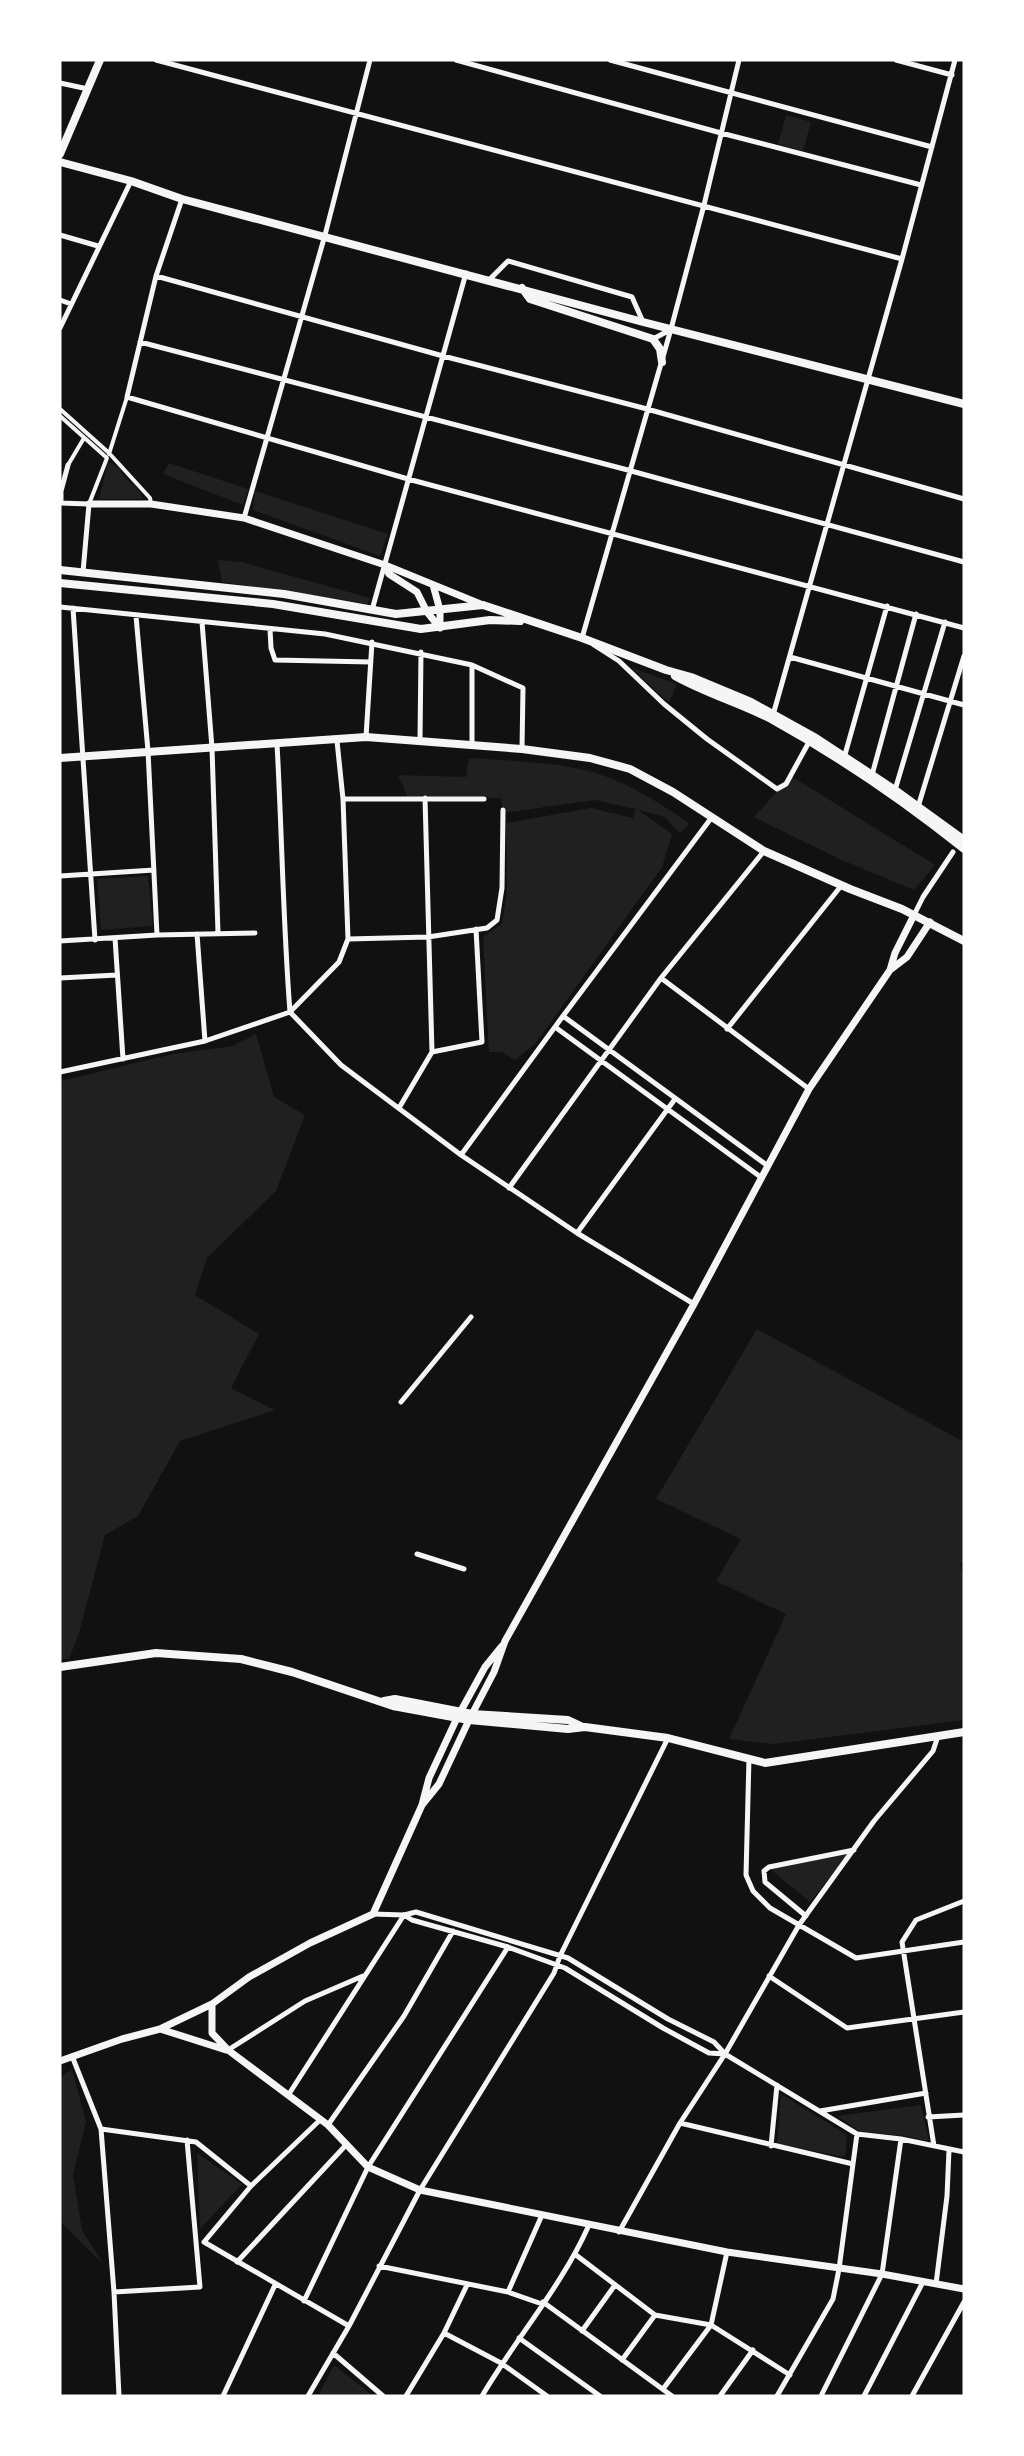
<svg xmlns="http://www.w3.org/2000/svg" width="1024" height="2456" font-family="'Fira Sans',sans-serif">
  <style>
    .green { fill: #202020 }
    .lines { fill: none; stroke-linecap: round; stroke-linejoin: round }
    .pedestrian { stroke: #f5f5f5; stroke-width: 4 }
    .minor { stroke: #f5f5f5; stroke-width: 5 }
    .tertiary { stroke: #f5f5f5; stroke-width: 7 }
    .secondary { stroke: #f5f5f5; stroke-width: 8 }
    .primary { stroke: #f5f5f5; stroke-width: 8 }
  </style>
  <rect width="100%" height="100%" fill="#111"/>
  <path class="green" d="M786 115 811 122 803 151 778 144Z
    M108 462 119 467C123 482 140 485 143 499H99Z
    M169 463 248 489 243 505 163 474Z
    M255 491 388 534 380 556 253 510Z
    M218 560 242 562 370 598 368 604 222 582Z
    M632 668 677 684 669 703Z
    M469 758C508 761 550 761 588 771 625 780 660 803 690 824L679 833 665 817 638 810 672 834 662 867 536 1043 515 1060 502 1052H489L483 937 502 924 507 890 506 823 591 808 633 818 636 809 595 800 503 813 501 798H408L398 775 466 777Z
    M791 776 935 865 914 890 837 858 754 817Z
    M148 876 153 926 101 930 97 879Z
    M256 1034 274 1097 305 1115 276 1191 207 1258 195 1295 259 1334 231 1388 275 1410 180 1441 138 1516 105 1535 79 1633 69 1659H60V1081L173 1054 233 1046Z
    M757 1329 964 1442V1562L960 1563 964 1582V1720L774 1744 729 1739 786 1614 716 1581 741 1539 656 1499Z
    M848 1854 810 1902 769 1868Z
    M72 2070 86 2121 73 2175 82 2230 103 2264 60 2221V2077Z
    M781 2094 847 2135 845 2157 777 2144Z
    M921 2105 929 2141 904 2136 859 2131 837 2116Z
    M197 2153 242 2184 200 2229Z
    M334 2365 373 2396H318Z"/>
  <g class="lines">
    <path class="pedestrian" d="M60 409 109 453 150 498 151 504
      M60 416 107 458 89 504
      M109 454 127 397
      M68 465 84 438"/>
    <path class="minor" d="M156 60 902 259
      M456 60 721 133 921 185
      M610 60 932 147
      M896 60 952 75
      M60 83 88 89
      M182 199 156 276 127 397 408 479 964 628
      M60 235 98 246
      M156 276 443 356 647 409 964 499
      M490 279 508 261 632 297 643 322
      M60 300 71 304
      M60 328 131 181
      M653 339 670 330
      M140 342 624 469 964 562
      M60 503 89 504 83 572
      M61 503V491L68 465
      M244 518 325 235 370 60
      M60 607 325 634 472 665 523 688 522 749
      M73 608 95 940
      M372 610 466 273
      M136 616 148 751 157 935
      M202 622 212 748 218 933
      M270 629 271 648 275 660 371 662
      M584 639 582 638 671 329 704 205 739 60
      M594 645 619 661 664 704 707 739 777 789 786 784 809 742
      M790 657 964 705
      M472 665V745
      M773 715 902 259 955 60
      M366 737 372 642
      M420 740 421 652
      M277 744C282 833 283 923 290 1012
      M844 758 887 606
      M872 775 916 614
      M895 790 945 622
      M343 799H484
      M918 807 964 656
      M60 876 154 870
      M914 915 923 897 953 852
      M197 934 205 1041
      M115 938 123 1059
      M348 939 428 937 487 928 497 920 502 888 503 810
      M60 941 157 935 255 933
      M60 978 117 975
      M661 978 809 1089
      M290 1012 341 1065 461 1155 577 1233 694 1304
      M563 1016 712 817
      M555 1027 762 1178
      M727 1029 841 886
      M432 1052 482 1042 476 929
      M60 1072 205 1041 290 1012 339 962 348 939 343 799 337 741
      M399 1108 432 1052 425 798
      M461 1155 563 1016 768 1166
      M509 1188 661 978 764 851
      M577 1233 675 1099
      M401 1402 471 1317
      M417 1554 464 1569
      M749 1758 746 1875 753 1891 770 1908 856 1958 964 1942
      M373 1914 404 1915 416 1912 568 1958 668 2019 714 2042 725 2054 857 2134 901 2139 964 2152
      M404 1915 412 1920 508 1947 565 1968 663 2028 709 2053 725 2054
      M806 1916 765 1882 764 1871 769 1867 854 1850
      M769 1976 847 2028 964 2012
      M228 2050 305 2001 363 1976
      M72 2056 101 2129 114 2292 119 2396
      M289 2094 404 1915
      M820 2111 926 2093
      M928 2117 964 2115
      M680 2123 853 2164
      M328 2125 404 2016 453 1931
      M101 2129 196 2142 251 2186 204 2242 349 2326
      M771 2146 777 2085
      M934 2146 902 1942 916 1920 964 1901
      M251 2186 321 2119
      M619 2232 680 2123 725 2054 799 1925 874 1821 933 1751 938 1736
      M576 2255 655 2315 711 2325 790 2375
      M237 2262 346 2145
      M379 2266 508 2292 542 2304
      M936 2284 947 2196 949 2150
      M114 2292 200 2287 187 2140
      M508 2292 542 2215
      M304 2301 368 2167 508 1947
      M543 2302 672 2396
      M582 2331 615 2285
      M444 2333 501 2363 547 2396
      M519 2338 600 2396
      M333 2353 383 2396
      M622 2360 655 2315
      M663 2389 711 2325 727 2252
      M223 2396 275 2285
      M308 2396 349 2326 420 2190 554 1973 560 1956 668 1738
      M406 2396 444 2333 467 2285
      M482 2396C516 2338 562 2286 589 2225
      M720 2396 753 2350
      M777 2396 833 2299 839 2269 857 2134
      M821 2396 882 2274 901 2139
      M864 2396 923 2282
      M912 2396 964 2302"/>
    <path class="tertiary" d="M89 504H151L244 518 385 565 483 605
      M385 565 389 574 417 592 427 612 440 628
      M433 585 440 610V628
      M890 970 907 957 930 922
      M422 1805 439 1784 469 1720 494 1672 505 1641 694 1304 809 1089 890 970 895 953 914 915
      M212 2004V2033L228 2050 328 2125 368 2167 420 2190 727 2252 882 2274 964 2289
      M160 2029 226 2050
      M60 2061 122 2039 160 2029 212 2004 249 1977 310 1943 373 1914 422 1805 429 1778 457 1718 485 1667 502 1646"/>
    <path class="secondary" d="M60 154 100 60
      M60 570 284 594 396 614 483 605 582 638 666 670 691 677 751 702 816 738 895 790 964 840
      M60 583 273 604 421 629 490 620 520 621
      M675 676C705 693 740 703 771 719 838 756 904 801 964 849
      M60 758 366 737 522 749 590 758 630 769 673 792 764 851 850 889 902 909 964 941
      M60 1667 156 1653 241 1659 292 1672 393 1706 469 1720 568 1729 585 1727 668 1738 765 1763 964 1732
      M384 1701 395 1699 472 1714 568 1720 583 1727"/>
    <path class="primary" d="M60 162 131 181 182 199 643 322 964 404
      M522 288 530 299 653 339 660 349 662 362"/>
  </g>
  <rect width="1024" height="2456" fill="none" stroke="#ffffff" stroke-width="123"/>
</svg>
